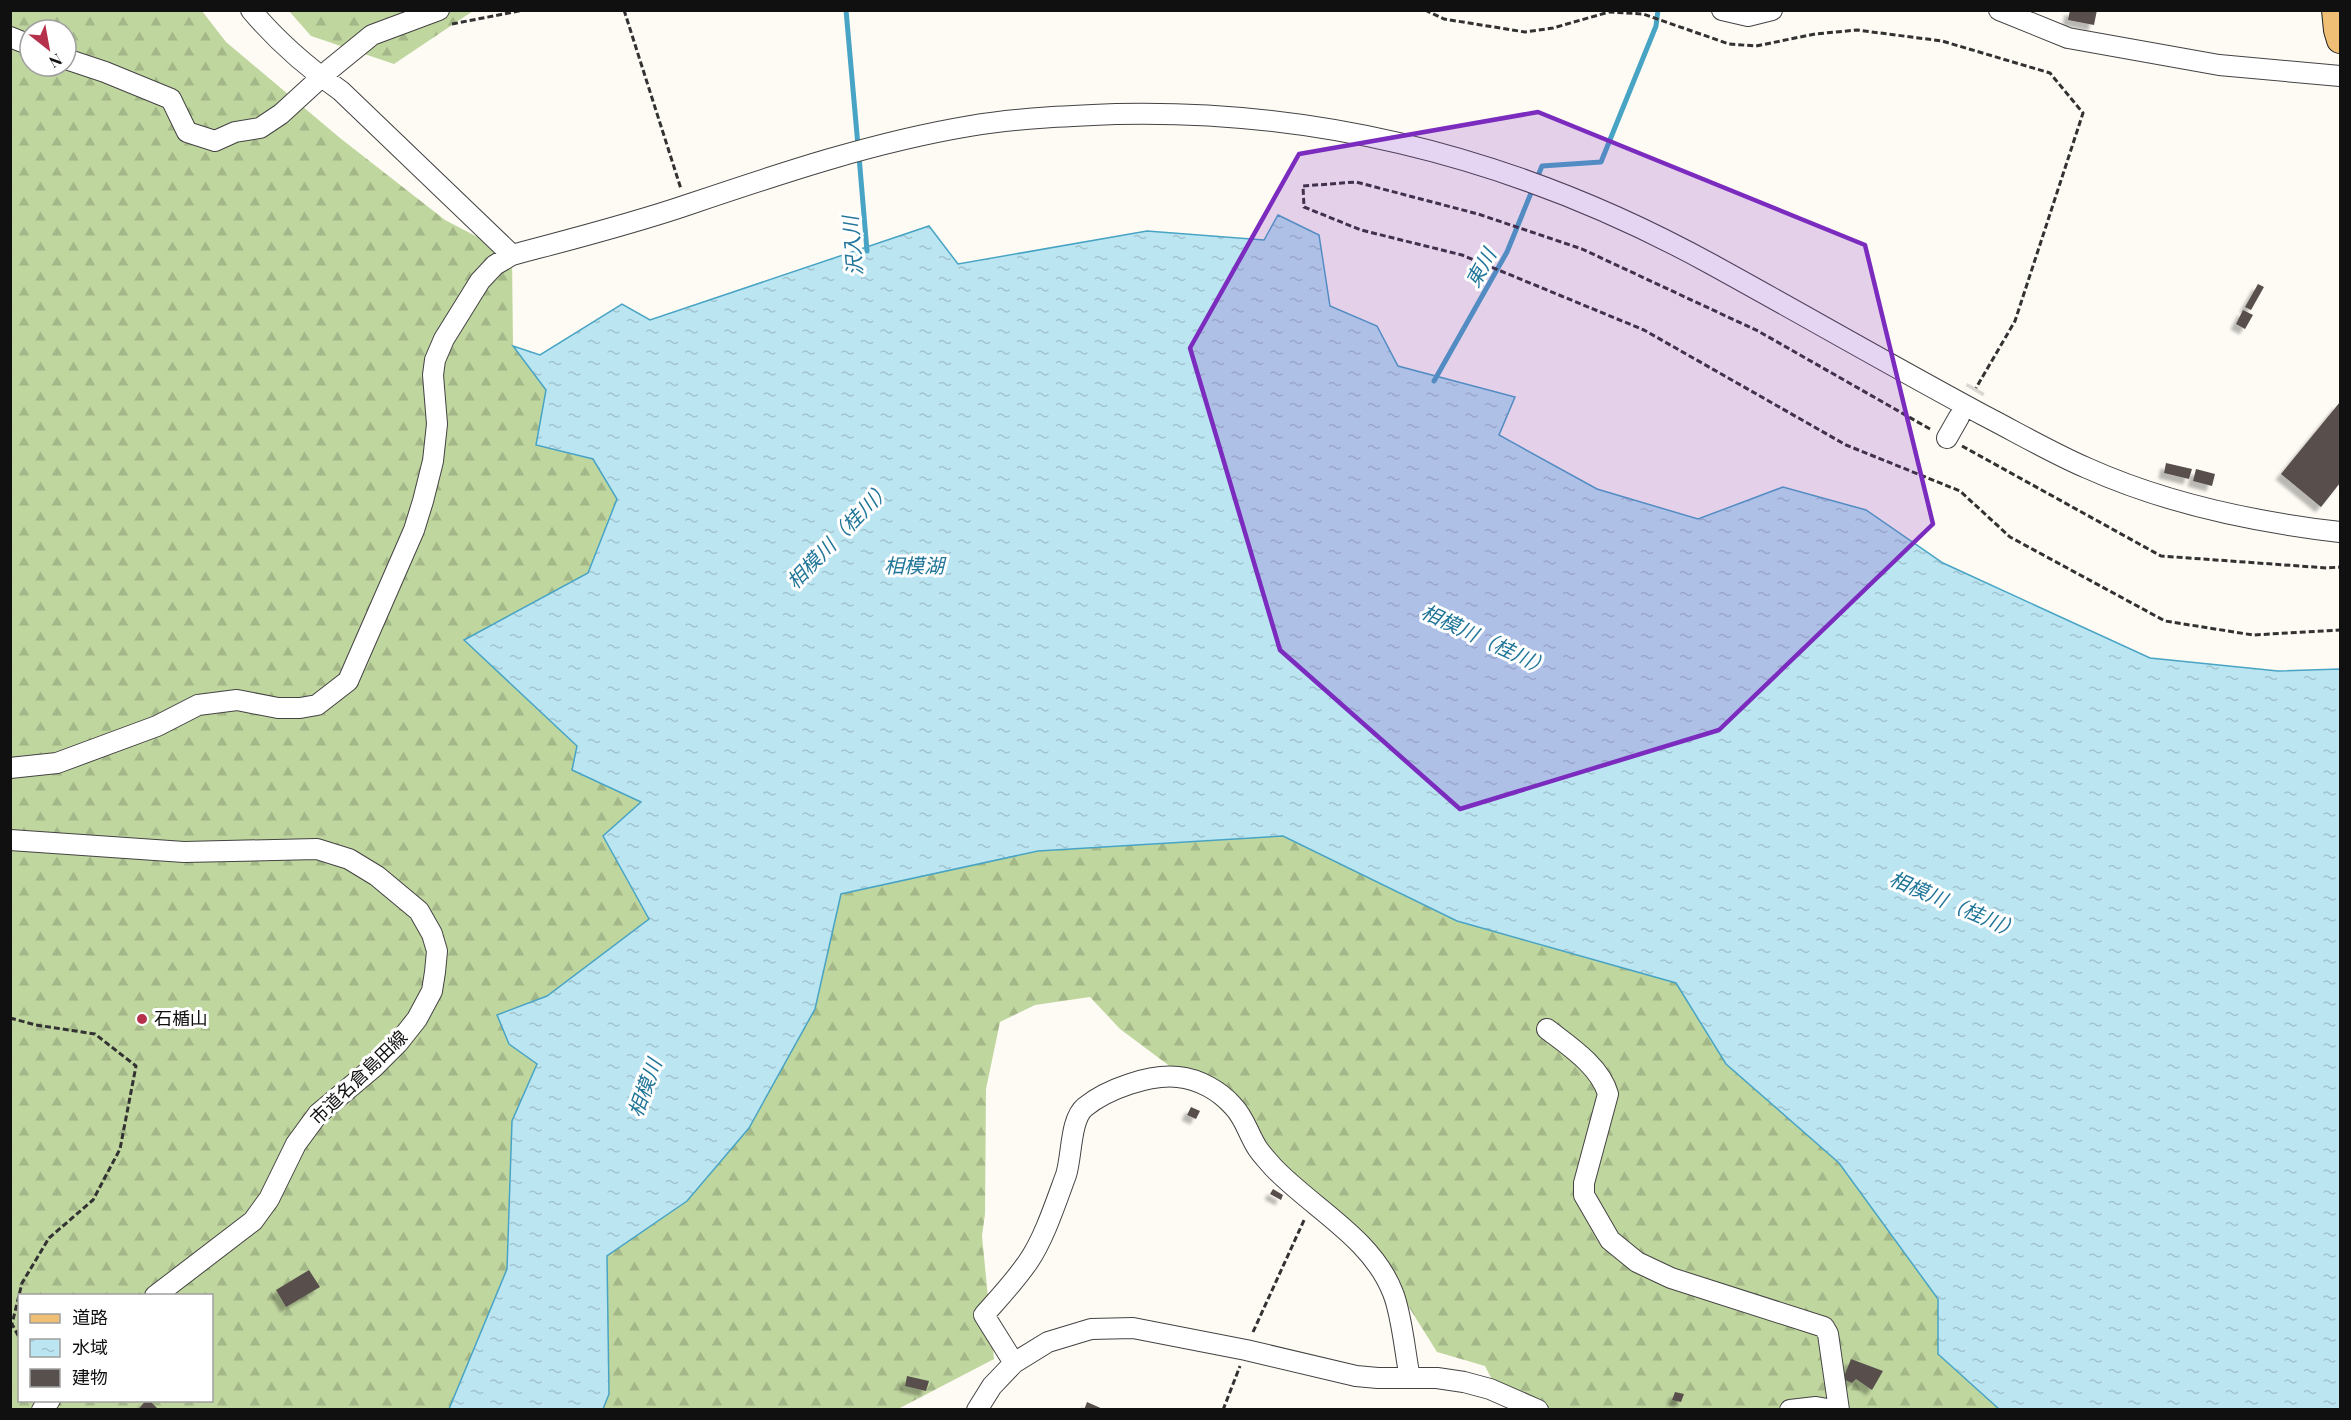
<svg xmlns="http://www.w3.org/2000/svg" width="2351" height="1420" font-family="'Playfair Display','Noto Sans JP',serif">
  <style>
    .forest { fill: url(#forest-firs); fill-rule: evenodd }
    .water { fill: url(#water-ripples); stroke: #48a4c4; stroke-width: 1.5 }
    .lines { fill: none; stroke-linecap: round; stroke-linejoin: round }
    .stream { stroke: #48a4c4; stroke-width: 5 }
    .building { fill: #58504d; filter: url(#shadow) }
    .minor-tunnel { stroke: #dad8d2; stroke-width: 20; stroke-dasharray: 20 10; stroke-linecap: butt }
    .minor-casing { stroke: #434343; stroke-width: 22 }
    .major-casing { stroke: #212121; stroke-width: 28 }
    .path { stroke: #323232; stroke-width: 3; stroke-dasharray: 6 3; stroke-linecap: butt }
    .minor { stroke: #fff; stroke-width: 20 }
    .major { stroke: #eebf74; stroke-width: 26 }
    .marked { fill: #7b2cbf; fill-opacity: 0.2; stroke: #7b2cbf; stroke-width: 4.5; stroke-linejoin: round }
    .poi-dot { fill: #b6314b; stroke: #fff; stroke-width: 2 }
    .labels { text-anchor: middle; stroke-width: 6; stroke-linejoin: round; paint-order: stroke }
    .poi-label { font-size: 18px; fill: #101010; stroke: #fff; text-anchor: start }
    .street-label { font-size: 18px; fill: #101010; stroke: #fff }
    .water-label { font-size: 20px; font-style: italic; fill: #217699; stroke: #fff }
  </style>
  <defs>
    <pattern id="forest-firs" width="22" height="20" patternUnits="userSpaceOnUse" patternTransform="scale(1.5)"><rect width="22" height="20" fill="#c0d69f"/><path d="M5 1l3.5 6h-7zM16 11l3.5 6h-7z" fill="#a4b788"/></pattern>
    <pattern id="water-ripples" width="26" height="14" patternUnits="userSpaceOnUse" patternTransform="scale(1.5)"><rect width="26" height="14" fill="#bce5f2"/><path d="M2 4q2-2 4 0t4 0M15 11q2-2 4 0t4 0" fill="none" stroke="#a1c3ce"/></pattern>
    <filter id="shadow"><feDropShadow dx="-5.5" dy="5.5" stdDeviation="1.5" flood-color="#0004"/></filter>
  </defs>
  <rect width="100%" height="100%" fill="#fefbf4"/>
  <path class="forest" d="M10 11H202L226 42 340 138 445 220 512 255 513 346 546 390 536 445 593 459 617 499 588 573 464 640 577 746 573 770 641 802 603 836 649 919 547 996 497 1015 541 1049 537 1064 512 1121 507 1269 449 1409H11ZM30 30H66V66H30ZM20 1296H212V1400H20Z
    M289 11H473L394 64 311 36Z
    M1283 836 1457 921 1676 983 1726 1064 1839 1163 1939 1299 1938 1354 1999 1409H1507L1485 1366 1437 1352 1375 1253 1191 1082 1120 1029 1090 997 1035 1005 1000 1022 986 1089 985 1214 982 1236 994 1359 898 1409 603 1410 609 1394 607 1256 687 1201 815 1009 841 894 1038 851Z"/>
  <path class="water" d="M1278 215 1319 235 1330 306 1377 326 1398 366 1515 397 1499 435 1597 489 1698 519 1783 487 1866 510 1943 563 2150 658 2278 671 2340 669V1409H1999L1938 1354V1299L1839 1163 1726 1064 1676 983 1457 921 1283 836 1038 851 841 894 815 1009 749 1128 687 1201 607 1256 609 1394 603 1409H449L507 1269 512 1121 537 1064 509 1044 497 1015 547 996 649 919 603 836 641 802 572 770 577 746 464 640 588 573 617 499 593 459 536 445 546 390 513 346 540 355 622 304 650 320 929 226 958 264 1147 231 1264 240Z"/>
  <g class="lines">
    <path class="stream" d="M846 10 858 146
      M859 156 867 251
      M1434 381 1507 252 1542 166 1601 162 1656 26 1658 10"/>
  </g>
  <path class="building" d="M2070 10H2097L2094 25 2068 20Z
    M2258 284 2264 287 2251 310 2245 307Z
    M2243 310 2253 315 2245 329 2236 324Z
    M2340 402V483L2321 507 2281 474Z
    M2166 463 2192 469 2189 479 2164 473Z
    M2196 469 2215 474 2212 486 2193 481Z
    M1191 1107 1200 1111 1196 1119 1187 1115Z
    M1273 1189 1283 1195 1281 1200 1270 1194Z
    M309 1270 320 1287 286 1307 276 1290Z
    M1851 1359 1883 1371 1872 1390 1856 1379 1852 1383 1843 1379Z
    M907 1376 929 1381 926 1391 905 1386Z
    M1675 1392 1684 1394 1681 1402 1672 1400Z
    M146 1400H149L159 1410H138Z
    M1087 1402 1105 1410H1084Z"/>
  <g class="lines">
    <path class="minor-tunnel" d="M1959 417 1976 388"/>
    <g class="minor-casing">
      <path id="minor" d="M251 10C277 41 308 68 341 91L512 255
        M1722 10 1748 16 1772 10
        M1999 10 2068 38 2219 65 2340 76
        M10 37 30 45
        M66 59 105 72 171 99 187 132 215 141 235 132 260 128 281 114 329 70 372 35 439 10
        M1947 438 1959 417
        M10 768 57 763 157 726 198 705 237 700 278 708H300L317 705 348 681 414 530 423 501 433 461 437 424 433 375 435 360 444 339 480 281 495 265 512 255C572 239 632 224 690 204 782 173 874 142 970 126 1018 118 1067 116 1116 114 1328 109 1525 162 1711 264 1802 314 1892 366 1983 415 2018 433 2052 453 2087 468 2167 504 2254 522 2340 532
        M10 840 184 852 317 849 349 859 377 876 419 911 432 934 437 951 435 972 432 991 417 1019 398 1043 374 1067 318 1114 296 1144 269 1199 253 1221 155 1296
        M1547 1029C1569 1046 1600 1066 1608 1094L1584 1183V1195L1610 1240 1637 1262 1671 1278 1824 1327 1828 1334 1839 1410
        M1014 1363 984 1315C999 1298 1015 1281 1028 1262 1044 1239 1056 1202 1066 1175 1072 1157 1070 1119 1085 1107 1107 1089 1150 1074 1178 1077 1199 1079 1220 1091 1233 1106 1245 1118 1249 1136 1258 1149 1262 1155 1268 1161 1273 1167 1312 1208 1372 1238 1393 1293 1402 1315 1405 1354 1410 1378
        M42 1410 50 1400
        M977 1410 992 1386 1014 1363 1048 1342 1091 1329 1133 1328 1246 1350 1356 1376 1378 1378H1437L1464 1382 1490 1389 1538 1410
        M1790 1410 1816 1407 1833 1410"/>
    </g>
    <g class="major-casing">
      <path id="major" d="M2335 10 2337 30 2340 40"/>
    </g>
    <path class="path" d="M624 10 681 189
      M1425 10 1444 19 1525 32 1553 28 1609 12 1643 14 1729 44 1756 46 1815 34 1857 30 1942 41 2050 73 2083 113 2015 321 1976 388
      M452 24 524 10
      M1930 429 1758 331 1582 249 1478 214 1356 182 1303 186 1304 207 1361 230 1462 255 1644 330 1846 445 1960 491 2010 537 2165 621 2253 635 2340 630
      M1962 446 2161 556 2327 568 2340 567
      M10 1018 36 1025 95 1034 136 1066 120 1149 93 1200 49 1238 22 1283 12 1324 20 1339
      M1253 1332 1305 1218
      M1223 1410 1240 1366"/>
    <use href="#minor" class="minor"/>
    <use href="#major" class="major"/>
  </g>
  <path class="marked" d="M1538 112 1865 245 1933 524 1719 730 1460 809 1280 650 1190 348 1299 154Z"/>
  <circle class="poi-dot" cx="142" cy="1019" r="6"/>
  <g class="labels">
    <g class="poi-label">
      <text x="154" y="1025">石楯山</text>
    </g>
    <g class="street-label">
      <text transform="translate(359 1078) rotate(-44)" y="6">市道名倉島田線</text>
    </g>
    <g class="water-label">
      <text transform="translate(853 246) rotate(-95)" y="7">沢入川</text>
      <text transform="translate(1481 268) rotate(-61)" y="7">東川</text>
      <text transform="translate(839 535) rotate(-46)" y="7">相模川（桂川）</text>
      <text x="914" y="573">相模湖</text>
      <text transform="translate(1486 640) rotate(25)" y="7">相模川（桂川）</text>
      <text transform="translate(1955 905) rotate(23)" y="7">相模川（桂川）</text>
      <text transform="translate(645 1088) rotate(-70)" y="7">相模川</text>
    </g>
  </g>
  <rect width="2351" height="1420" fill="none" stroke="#101010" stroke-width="24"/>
  <rect x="18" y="1294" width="195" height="108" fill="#ffffff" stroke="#9f9f9f" stroke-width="1.5"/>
  <rect x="30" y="1314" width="30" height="9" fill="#eebf74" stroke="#9f9f9f" stroke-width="1.5"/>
  <text x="72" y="1324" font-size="18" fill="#101010">道路</text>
  <rect x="30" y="1339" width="30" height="18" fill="url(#water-ripples)" stroke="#9f9f9f" stroke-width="1.5"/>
  <text x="72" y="1354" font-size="18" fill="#101010">水域</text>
  <rect x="30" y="1369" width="30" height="18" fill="#58504d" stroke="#9f9f9f" stroke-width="1.5"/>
  <text x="72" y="1384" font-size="18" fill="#101010">建物</text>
  <g transform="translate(48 48) rotate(149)"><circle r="28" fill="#ffffff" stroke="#9f9f9f" stroke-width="1.5"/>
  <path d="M0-4.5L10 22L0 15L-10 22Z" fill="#b6314b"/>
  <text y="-9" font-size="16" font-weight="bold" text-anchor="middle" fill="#101010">N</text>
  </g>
</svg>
